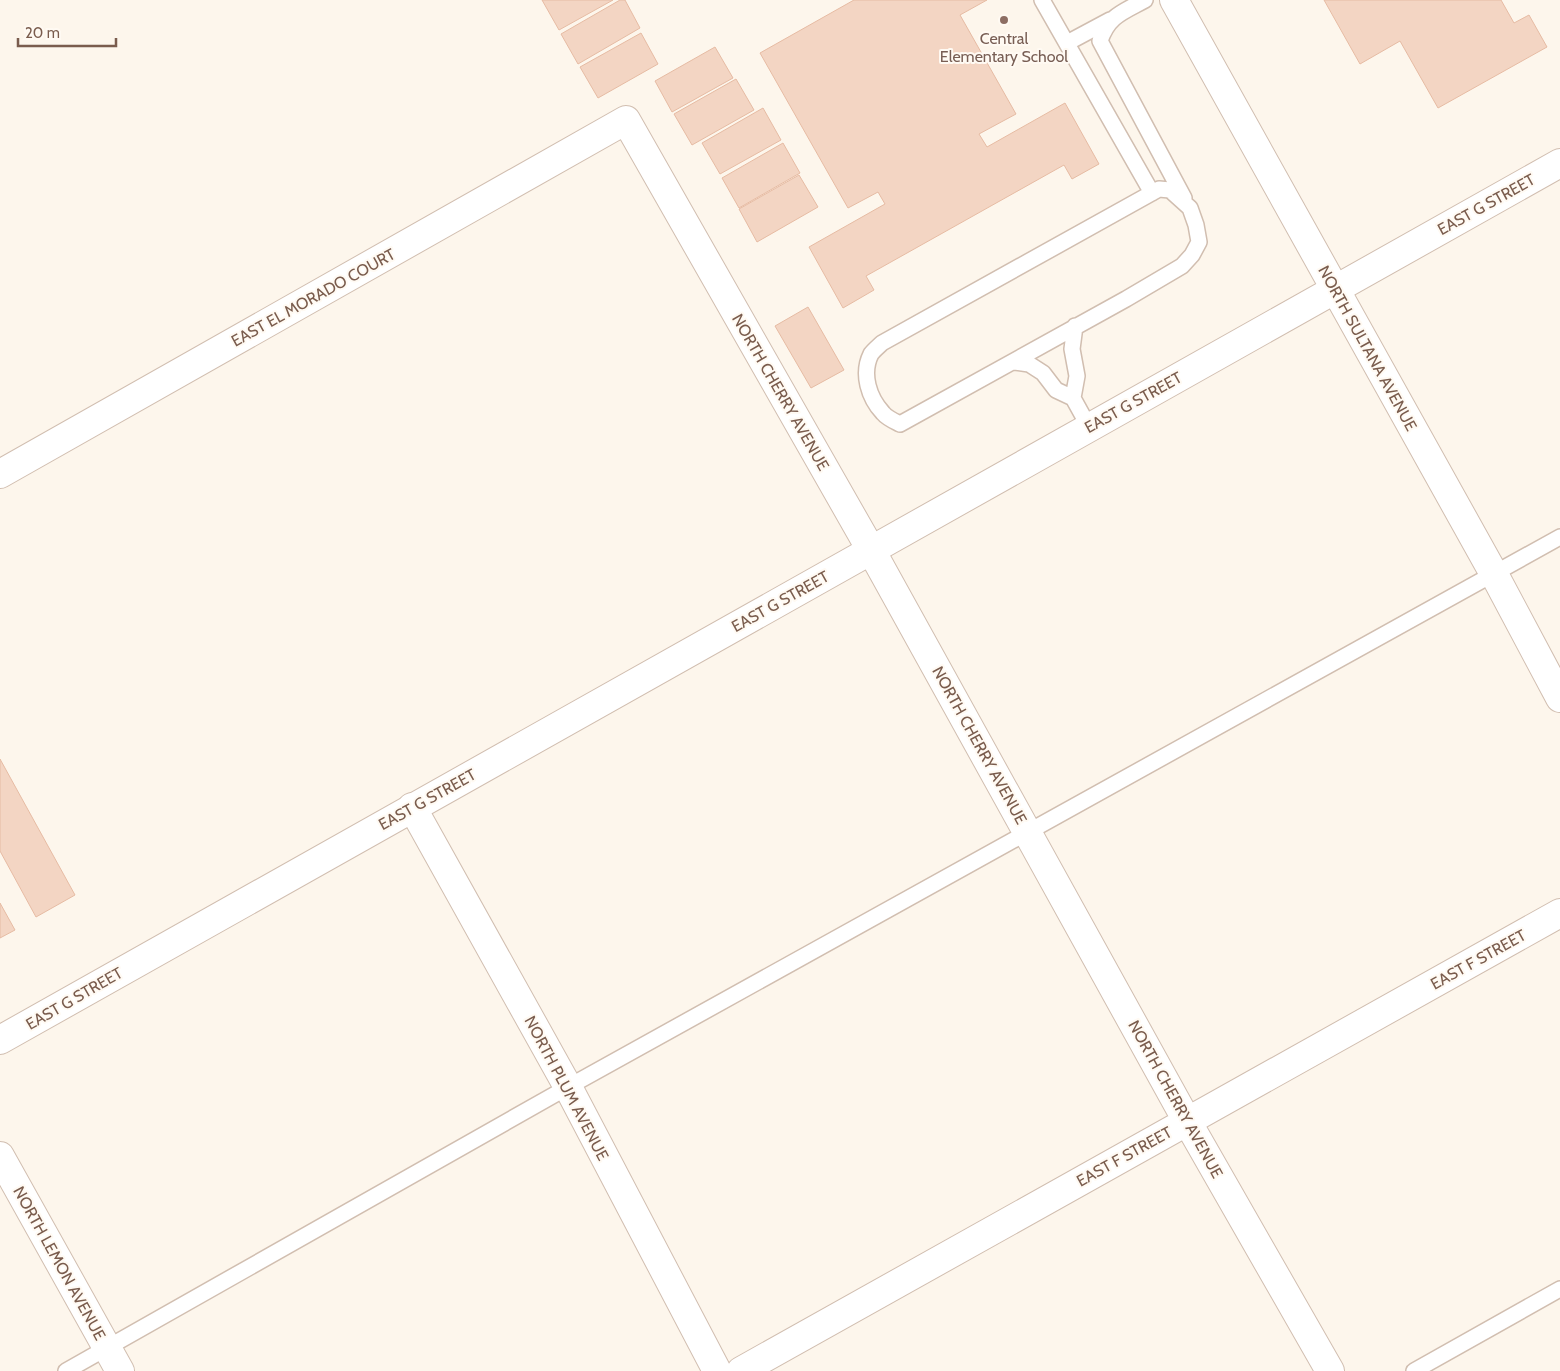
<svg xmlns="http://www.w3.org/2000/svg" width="1560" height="1371" font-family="Cabin,sans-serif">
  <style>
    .building { fill: #f3d5c3; stroke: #e6bba3 }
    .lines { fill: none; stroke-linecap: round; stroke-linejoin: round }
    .service-casing { stroke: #d1beb0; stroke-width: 18 }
    .minor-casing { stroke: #d1beb0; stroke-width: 30 }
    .tertiary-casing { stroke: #d1beb0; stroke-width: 30 }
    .service { stroke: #fff; stroke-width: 15 }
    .minor { stroke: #fff; stroke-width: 28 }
    .tertiary { stroke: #fff; stroke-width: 28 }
    .education-dot { fill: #8d6e63; stroke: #fffaf3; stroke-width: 2 }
    .labels { text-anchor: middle; stroke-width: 4; stroke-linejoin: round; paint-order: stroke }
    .education-label { font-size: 16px; fill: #785e54; stroke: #fffaf3 }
    .street-label { font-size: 16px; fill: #7a5c4d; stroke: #fffaf3 }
  </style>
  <rect width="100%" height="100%" fill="#fdf6ec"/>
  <path class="building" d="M542 0H613L559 30Z
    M620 0H625L640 28 578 64 561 34Z
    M854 0H987L960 15 1016 114 979 134 987 147 1065 103 1099 164 1072 179 1064 165 866 276 874 290 843 308 809 247 885 204 878 192 848 208 760 53Z
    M1324 0H1501L1514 23 1529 15 1547 47 1438 108 1400 41 1360 64Z
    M641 33 658 64 598 98 580 67Z
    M715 47 733 78 672 112 655 81Z
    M736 79 754 110 692 145 674 114Z
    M763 108 781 140 720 174 702 143Z
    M783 143 800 173 739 208 722 178Z
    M799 175 818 207 757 242 739 209Z
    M808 307 844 370 811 388 775 326Z
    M0 759 75 895 36 917 0 851Z
    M0 903 15 930 0 938Z"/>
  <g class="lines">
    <g class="service-casing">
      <path id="service" d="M1042 0 1152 193
        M1145 0C1123 12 1108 16 1100 41L1184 198
        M1067 43 1110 20
        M1159 189 1170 190 1190 208 1196 225 1199 242 1192 255 1182 266 1126 299 900 424C894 421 887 418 883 413 869 398 861 374 871 354 874 350 879 346 882 343Z
        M1014 362 1029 364 1043 373 1056 390 1073 398 1089 427
        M1073 398 1077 376 1072 349 1075 326
        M66 1371 568 1087 1560 537
        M1414 1371 1560 1289"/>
    </g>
    <g class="minor-casing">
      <path id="minor" d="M0 474 626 120 871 550 1187 1121 1330 1371
        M412 807 568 1087 717 1371
        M0 1156 120 1371
        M741 1371 1560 913"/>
    </g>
    <g class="tertiary-casing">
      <path id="tertiary" d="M1174 0 1494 574 1560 698
        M0 1040 1560 163"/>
    </g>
    <use href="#service" class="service"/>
    <use href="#minor" class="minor"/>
    <use href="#tertiary" class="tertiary"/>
  </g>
  <circle class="education-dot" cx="1004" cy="20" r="5"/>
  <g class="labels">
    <g class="education-label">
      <text x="1004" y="44">Central<tspan x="1004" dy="18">Elementary School</tspan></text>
    </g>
    <g class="street-label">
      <text transform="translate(1486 204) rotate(-29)" y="6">EAST G STREET</text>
      <text transform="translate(313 297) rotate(-29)" y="6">EAST EL MORADO COURT</text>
      <text transform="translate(1368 348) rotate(61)" y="6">NORTH SULTANA AVENUE</text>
      <text transform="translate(781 392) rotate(60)" y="6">NORTH CHERRY AVENUE</text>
      <text transform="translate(1133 402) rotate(-29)" y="6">EAST G STREET</text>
      <text transform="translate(780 601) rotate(-29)" y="6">EAST G STREET</text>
      <text transform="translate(980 745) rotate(61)" y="6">NORTH CHERRY AVENUE</text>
      <text transform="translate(427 799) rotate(-29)" y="6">EAST G STREET</text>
      <text transform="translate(1478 959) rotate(-29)" y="6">EAST F STREET</text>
      <text transform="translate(74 998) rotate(-30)" y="6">EAST G STREET</text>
      <text transform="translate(567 1088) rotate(62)" y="6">NORTH PLUM AVENUE</text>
      <text transform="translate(1176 1099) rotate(61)" y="6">NORTH CHERRY AVENUE</text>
      <text transform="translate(1124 1156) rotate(-29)" y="6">EAST F STREET</text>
      <text transform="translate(60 1263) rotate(61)" y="6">NORTH LEMON AVENUE</text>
    </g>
  </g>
  <path d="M18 38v8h98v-8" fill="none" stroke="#7a5c4d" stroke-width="2.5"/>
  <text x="25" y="38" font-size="15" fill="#7a5c4d" stroke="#fffaf3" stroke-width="4" paint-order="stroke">20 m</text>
</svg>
